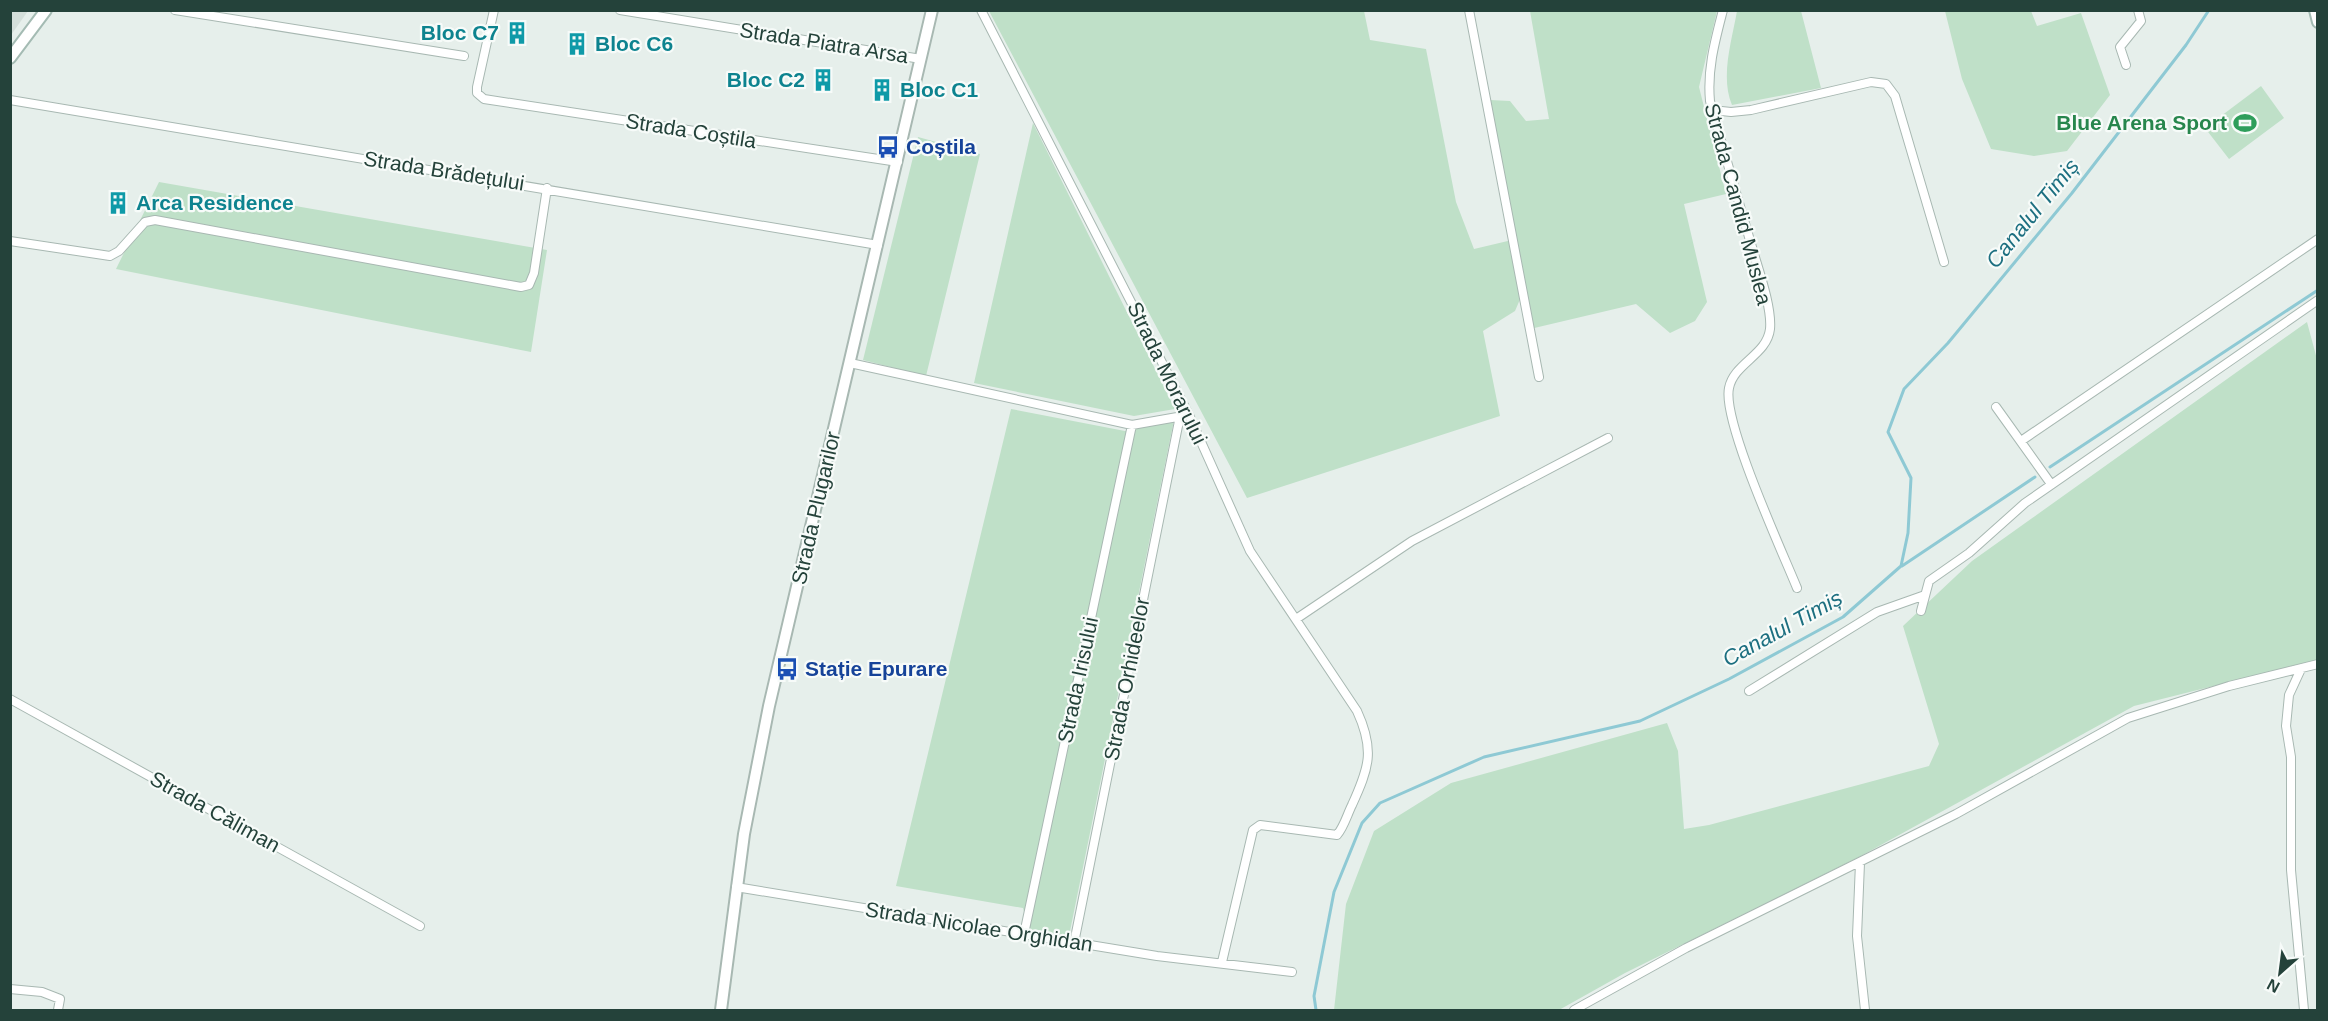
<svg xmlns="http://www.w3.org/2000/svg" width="2328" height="1021" font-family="Arial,sans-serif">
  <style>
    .built { fill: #d4dfda }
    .green { fill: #bfe0c8 }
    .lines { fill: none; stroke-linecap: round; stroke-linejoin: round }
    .stream { stroke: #8ec9d4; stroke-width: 3 }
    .minor-casing { stroke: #a8b8b2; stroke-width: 10 }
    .tertiary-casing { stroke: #a8b8b2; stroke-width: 14 }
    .secondary-casing { stroke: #a4bbb3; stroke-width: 14 }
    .minor { stroke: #fff; stroke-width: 8 }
    .tertiary { stroke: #fff; stroke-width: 10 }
    .secondary { stroke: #fff; stroke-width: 10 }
    .labels { text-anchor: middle; stroke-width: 4.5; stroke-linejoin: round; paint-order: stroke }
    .culture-label { font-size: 21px; font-weight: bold; fill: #0d838f; stroke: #f7fbf9; text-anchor: start }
    .street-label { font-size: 21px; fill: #24423a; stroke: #f7fbf9 }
    .leisure-label { font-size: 21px; font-weight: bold; fill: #27864d; stroke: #f7fbf9; text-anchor: end }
    .transit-label { font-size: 21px; font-weight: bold; fill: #164399; stroke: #f7fbf9; text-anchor: start }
    .water-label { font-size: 22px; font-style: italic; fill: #1c6f80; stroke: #f7fbf9 }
  </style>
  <rect width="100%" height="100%" fill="#e6efeb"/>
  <path class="built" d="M11 10 28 11 11 35 10 11Z"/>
  <path class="green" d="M989 11H1364L1370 40 1426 49 1456 202 1474 249 1512 240 1490 100 1510 101 1526 121 1549 119 1530 11H1717L1699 87 1726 194 1684 204 1707 302 1695 321 1670 333 1636 304 1530 329 1521 297 1515 311 1483 331 1500 416 1247 498Z
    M1737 11H1801L1821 88 1732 105C1720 77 1732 40 1737 11Z
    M1945 11H2031L2037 26 2081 13 2110 95 2067 151 2034 156 1991 149 1962 79Z
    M2261 86 2284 118 2229 159 2205 128Z
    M1033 123 1175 409 1134 416 974 383Z
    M918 137 980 154 926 376 863 360Z
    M159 182 547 250 531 352 116 269Z
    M2307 322 2318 363 2317 660 2134 706 1859 857 1625 973 1559 1010H1334L1346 904 1374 831 1451 783 1667 723 1678 751 1684 829 1709 825 1929 766 1939 744 1903 626 1972 561Z
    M1011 409 1125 431 1174 420 1069 936 1029 930 1023 908 896 886Z"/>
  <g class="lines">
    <path class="stream" d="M2050 467 2318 290
      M1902 566 2035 477
      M1316 1010 1314 996 1334 892 1362 823 1380 803 1484 757 1640 721 1729 679 1843 617 1901 566 1908 533 1911 478 1888 432 1904 389 1948 343 2072 193 2186 45 2209 10"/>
    <g class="minor-casing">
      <path id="minor" d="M175 10 464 56
        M494 10 477 87V93L484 99 898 162
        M620 10 921 59
        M981 10 1189 415 1250 551 1357 711C1375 750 1369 768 1352 805 1347 815 1344 827 1337 835L1260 825 1253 830 1222 962
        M1469 10 1539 377
        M1723 10C1715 41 1707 69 1710 101 1724 152 1739 203 1754 254 1760 274 1772 309 1770 329 1767 355 1734 363 1729 388 1722 421 1782 551 1797 588
        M2126 65 2120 47 2141 21 2138 10
        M10 100 878 245
        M1712 110 1731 112 1751 110 1871 82 1886 84 1895 96 1944 262
        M10 241 110 256 119 251 145 222 155 220 521 287 529 285 534 273 547 188
        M850 363 1132 425 1183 416
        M1996 407 2051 484
        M2021 441 2318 239
        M1921 611 1929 581 1969 553 2025 503 2318 300
        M1296 619 1412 541 1608 438
        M2301 669 2289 695 2286 726 2291 757V870L2304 1010
        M1749 691 1877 612 1925 595
        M10 699 420 926
        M1860 863 1857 936 1865 1010
        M736 887 1157 956 1292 972
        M1024 934 1132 425
        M1074 943 1180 416
        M10 989 42 992 60 999 58 1010
        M1574 1010 1686 948 1956 814 2128 718 2229 686 2318 664"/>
    </g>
    <g class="tertiary-casing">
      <path id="tertiary" d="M721 1010 744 834 769 706 932 10"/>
    </g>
    <g class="secondary-casing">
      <path id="secondary" d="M2315 10 2318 22
        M10 58 46 10"/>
    </g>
    <use href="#minor" class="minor"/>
    <use href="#tertiary" class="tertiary"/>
    <use href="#secondary" class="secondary"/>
  </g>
  <defs>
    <g id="building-bare" transform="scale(1.8)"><path d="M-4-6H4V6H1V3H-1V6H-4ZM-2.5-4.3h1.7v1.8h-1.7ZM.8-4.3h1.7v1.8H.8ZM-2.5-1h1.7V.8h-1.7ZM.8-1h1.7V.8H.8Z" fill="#0f9aa8" stroke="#f7fbf9" stroke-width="2.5" paint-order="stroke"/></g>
    <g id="stadium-bare" transform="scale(1.8)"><path d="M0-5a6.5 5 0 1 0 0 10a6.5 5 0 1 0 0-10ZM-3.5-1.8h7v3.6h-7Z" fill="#2e9e5b" stroke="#f7fbf9" stroke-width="2.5" paint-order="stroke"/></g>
    <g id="bus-bare" transform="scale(1.8)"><path d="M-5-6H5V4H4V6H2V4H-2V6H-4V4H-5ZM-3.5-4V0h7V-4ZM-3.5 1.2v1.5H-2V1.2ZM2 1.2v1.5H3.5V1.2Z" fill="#1a4fb4" stroke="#f7fbf9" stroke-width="2.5" paint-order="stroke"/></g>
  </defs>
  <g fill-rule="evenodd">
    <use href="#building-bare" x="517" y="33"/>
    <use href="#building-bare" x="577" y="44"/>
    <use href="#building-bare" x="823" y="80"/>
    <use href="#building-bare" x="882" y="90"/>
    <use href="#stadium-bare" x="2245" y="123"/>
    <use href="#bus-bare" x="888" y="147"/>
    <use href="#building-bare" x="118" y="203"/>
    <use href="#bus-bare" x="787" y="669"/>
  </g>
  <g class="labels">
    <g class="culture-label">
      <text x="499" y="40" text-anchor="end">Bloc C7</text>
      <text x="595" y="51">Bloc C6</text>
      <text x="805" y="87" text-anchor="end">Bloc C2</text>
      <text x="900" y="97">Bloc C1</text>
      <text x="136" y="210">Arca Residence</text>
    </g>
    <g class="street-label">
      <text transform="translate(824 43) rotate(9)" y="7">Strada Piatra Arsa</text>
      <text transform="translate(691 131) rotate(9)" y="7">Strada Coștila</text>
      <text transform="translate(444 171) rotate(9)" y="7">Strada Brădețului</text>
      <text transform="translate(1738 204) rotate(75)" y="7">Strada Candid Muslea</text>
      <text transform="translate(1167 373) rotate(64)" y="7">Strada Morarului</text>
      <text transform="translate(816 508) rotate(-77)" y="7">Strada Plugarilor</text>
      <text transform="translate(1127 679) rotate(-79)" y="7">Strada Orhideelor</text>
      <text transform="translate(1078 680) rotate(-78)" y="7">Strada Irisului</text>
      <text transform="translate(215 812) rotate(29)" y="7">Strada Căliman</text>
      <text transform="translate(979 927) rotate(9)" y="7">Strada Nicolae Orghidan</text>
    </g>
    <g class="leisure-label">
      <text x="2227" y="130">Blue Arena Sport</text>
    </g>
    <g class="transit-label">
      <text x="906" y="154">Coștila</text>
      <text x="805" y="676">Stație Epurare</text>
    </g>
    <g class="water-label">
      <text transform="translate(2032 213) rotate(-51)" y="8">Canalul Timiș</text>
      <text transform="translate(1782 628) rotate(-29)" y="8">Canalul Timiș</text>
    </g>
  </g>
  <rect width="2328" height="1021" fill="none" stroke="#24423a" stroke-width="24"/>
  <g transform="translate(2280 973) rotate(208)" stroke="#f7fbf9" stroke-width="4.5" paint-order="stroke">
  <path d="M0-4.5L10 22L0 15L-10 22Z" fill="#24423a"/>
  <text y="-9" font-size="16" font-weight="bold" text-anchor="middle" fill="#24423a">N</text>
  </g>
</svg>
